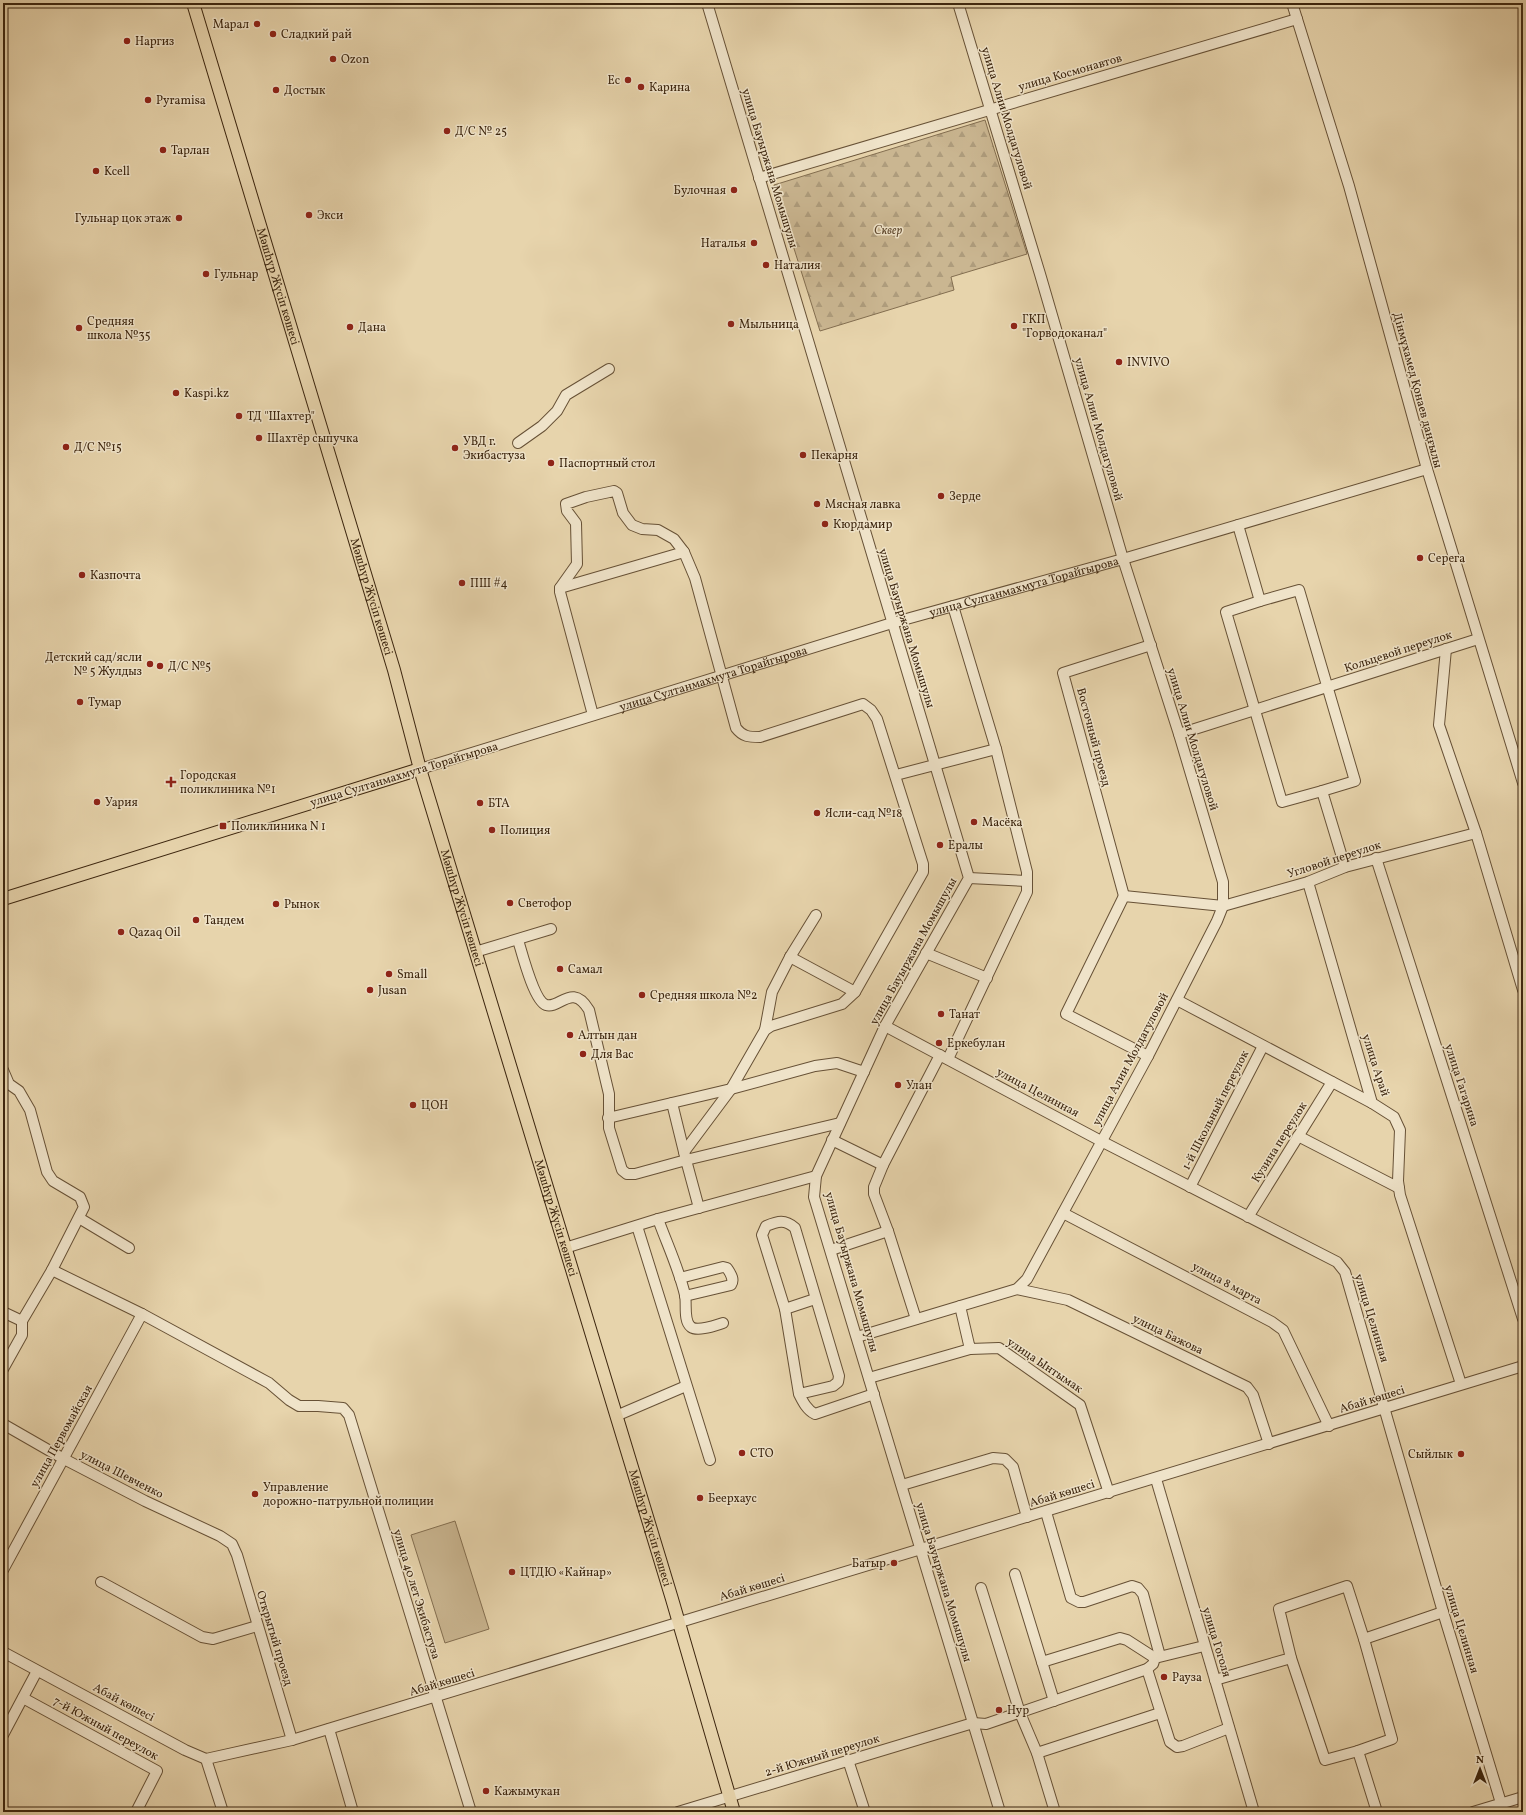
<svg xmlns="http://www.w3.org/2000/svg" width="1526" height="1815" font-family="Vollkorn,serif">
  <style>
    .grass { fill: #cab691; stroke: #836e50 }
    .forest { fill: url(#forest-firs); stroke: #836e50 }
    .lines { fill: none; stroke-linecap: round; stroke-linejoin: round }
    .minor-casing { stroke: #675136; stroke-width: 12 }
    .major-casing { stroke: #3c250e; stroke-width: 14 }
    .minor { stroke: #efe3c9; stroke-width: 10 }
    .major { stroke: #e7d4ac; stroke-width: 12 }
    .poi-dot { fill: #8f2418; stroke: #efe3c9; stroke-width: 1.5 }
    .labels { text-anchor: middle; stroke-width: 3; stroke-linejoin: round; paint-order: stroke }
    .poi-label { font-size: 12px; fill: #3c250e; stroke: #efe3c9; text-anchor: start }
    .street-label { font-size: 12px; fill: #3c250e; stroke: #efe3c9 }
    .park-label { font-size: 12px; font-style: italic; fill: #60492f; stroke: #efe3c9 }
  </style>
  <defs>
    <pattern id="forest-firs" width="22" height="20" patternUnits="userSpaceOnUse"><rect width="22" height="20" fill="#cab691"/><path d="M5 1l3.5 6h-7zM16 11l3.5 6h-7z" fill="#ae9c7c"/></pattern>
  </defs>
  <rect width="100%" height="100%" fill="#e7d4ac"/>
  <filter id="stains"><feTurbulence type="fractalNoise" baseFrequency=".005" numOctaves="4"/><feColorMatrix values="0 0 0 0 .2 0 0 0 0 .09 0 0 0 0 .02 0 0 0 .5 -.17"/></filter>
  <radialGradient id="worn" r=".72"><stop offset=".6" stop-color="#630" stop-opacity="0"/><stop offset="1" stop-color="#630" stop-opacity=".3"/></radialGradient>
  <path class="grass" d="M455 1521 489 1629 445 1643 411 1535Z"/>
  <path class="forest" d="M985 120 1027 254 951 277 954 290 820 331 774 185Z"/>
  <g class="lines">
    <g class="minor-casing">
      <g id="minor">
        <path d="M707 3 969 878 885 1026 816 1176 814 1197 1000 1812"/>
        <path d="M1292 3 1349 186 1427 469 1523 783"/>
        <path d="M759 178 1297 19"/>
        <path d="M518 443 542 426 557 411 566 395 609 369"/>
        <path d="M1238 525 1260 601 1299 590 1355 781 1322 791 1345 867"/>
        <path d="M560 588 684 552"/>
        <path d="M1260 601 1226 612 1282 802 1322 791"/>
        <path d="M1446 649 1439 725 1476 833 1523 990"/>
        <path d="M593 715 560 592V588L577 564 576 523 567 511 566 504 586 497 614 491 617 493 623 513 632 525 642 529 658 530 674 539 684 552 695 578 736 728C743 737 749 737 760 737L863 704 871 710 877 719 923 864V872L855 992 842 1004 771 1026 765 1030 731 1089 684 1152"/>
        <path d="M1179 734 1478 639"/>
        <path id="s1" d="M420 769 892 623 1123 559 1427 469"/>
        <path d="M896 775 996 749"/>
        <path d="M1376 858 1523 1319"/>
        <path d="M969 878 1027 881"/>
        <path d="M1308 882 1372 1103 1394 1117 1400 1130 1398 1181 1400 1195 1461 1384"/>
        <path d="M1124 896 1063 673 1151 645"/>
        <path d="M518 940C522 953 534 1001 546 1005 560 1009 572 982 589 1010L609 1094V1128L622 1170 627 1174H635L686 1160 699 1208"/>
        <path d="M475 952 551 929"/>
        <path d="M926 953 987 978"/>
        <path d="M790 957 855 992"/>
        <path d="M1177 1000 1372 1103"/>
        <path d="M885 1026 1101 1141 1337 1262 1345 1272 1443 1612 1501 1803"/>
        <path d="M765 1030 772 992 790 957 816 915"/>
        <path d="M1148 1056 1066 1014 1124 896 1223 906 1308 882 1345 867 1476 833"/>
        <path d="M948 1059 1027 892V872L996 749 953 606"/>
        <path d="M3 1070 9 1084 19 1091 30 1110 47 1172 53 1181 80 1197 84 1207 52 1270 22 1321V1335L3 1369"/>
        <path d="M672 1103 686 1160 840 1123"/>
        <path d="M608 1118 731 1089 815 1066 837 1063 864 1072"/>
        <path d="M1298 1136 1399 1188"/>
        <path d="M832 1140 883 1165"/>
        <path d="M1190 1187 1263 1046"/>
        <path d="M1063 1213 1272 1322 1283 1330 1329 1426"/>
        <path d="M1248 1217 1332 1082"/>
        <path d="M79 1218 129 1248"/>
        <path d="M658 1219C667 1244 679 1269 685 1295 687 1303 683 1321 691 1327 698 1332 716 1325 723 1323"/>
        <path d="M637 1226 710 1460"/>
        <path d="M565 1248 658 1219 816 1176"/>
        <path d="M831 1250 888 1231"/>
        <path d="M52 1270 142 1314 269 1383 289 1400 299 1406H318L343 1408 349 1415 471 1812"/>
        <path d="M680 1278 723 1267 727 1268C730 1273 735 1279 731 1285L685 1296"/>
        <path d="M1017 1289 1068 1300 1247 1387 1253 1395 1269 1444"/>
        <path d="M960 1306 970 1349 999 1348 1080 1405 1109 1493"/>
        <path d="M785 1309 815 1299"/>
        <path d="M3 1312 22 1321"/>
        <path d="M916 1319 888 1231 874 1194V1187L883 1165 940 1055"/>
        <path d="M857 1337 1017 1289 1027 1279 1148 1056 1217 921 1223 906V882L1179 734 1123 559 1040 274 958 3"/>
        <path d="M869 1378 970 1349"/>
        <path d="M799 1394 833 1386 838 1382 839 1376 795 1228C785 1219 778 1221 766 1226L762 1235 785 1309 799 1394C803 1402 807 1410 815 1414L874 1394"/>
        <path d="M616 1416 686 1386"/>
        <path d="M3 1424 64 1459 145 1501 220 1536 232 1544 237 1555 292 1740"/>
        <path d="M1156 1479 1254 1812"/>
        <path d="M902 1485 993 1458 1005 1459 1013 1467 1027 1517"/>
        <path d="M1046 1512 1071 1598 1079 1602H1084L1132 1586 1138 1588 1143 1594 1160 1656"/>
        <path d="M3 1570 142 1314"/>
        <path d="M1015 1574 1054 1701"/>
        <path d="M101 1582 202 1637 213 1639 257 1626"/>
        <path d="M981 1588 1020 1713 1037 1753 1055 1812"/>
        <path d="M1364 1639 1392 1739 1358 1751 1377 1812"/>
        <path d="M3 1652 185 1750 206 1759 292 1740 1523 1366"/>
        <path d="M1291 1658 1325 1760 1358 1751"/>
        <path d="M1042 1662 1120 1638 1127 1640 1155 1658"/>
        <path d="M1147 1669 1170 1742 1177 1747 1183 1746 1229 1728"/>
        <path d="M1215 1680 1291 1658 1279 1609 1347 1586 1364 1639 1443 1612"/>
        <path d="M23 1698 157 1771 136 1812"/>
        <path d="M329 1729 353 1812"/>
        <path d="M3 1735 37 1671"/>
        <path d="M1037 1753 1160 1713"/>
        <path d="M206 1759 223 1812"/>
        <path d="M848 1760 865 1812"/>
        <path d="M678 1812 973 1723 986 1724 1147 1669 1153 1664 1155 1658 1204 1646"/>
        <path d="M1473 1812 1523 1797"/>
      </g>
    </g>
    <g class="major-casing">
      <g id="major">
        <path id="s2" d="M193 3 394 670 420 769 672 1599 734 1812"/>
        <path d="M3 899 420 769"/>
      </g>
    </g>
    <use href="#minor" class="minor"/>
    <use href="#major" class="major"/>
  </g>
  <g class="poi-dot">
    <circle cx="257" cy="24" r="4"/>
    <circle cx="273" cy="34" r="4"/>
    <circle cx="127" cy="41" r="4"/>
    <circle cx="333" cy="59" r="4"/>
    <circle cx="628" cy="80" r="4"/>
    <circle cx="641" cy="87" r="4"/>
    <circle cx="276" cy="90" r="4"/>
    <circle cx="148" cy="100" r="4"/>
    <circle cx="447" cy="131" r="4"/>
    <circle cx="163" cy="150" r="4"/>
    <circle cx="96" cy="171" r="4"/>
    <circle cx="734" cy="190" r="4"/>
    <circle cx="309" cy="215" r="4"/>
    <circle cx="179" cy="218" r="4"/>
    <circle cx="754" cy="243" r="4"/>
    <circle cx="766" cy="265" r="4"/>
    <circle cx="206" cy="274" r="4"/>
    <circle cx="731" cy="324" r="4"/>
    <circle cx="1014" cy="326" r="4"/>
    <circle cx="350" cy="327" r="4"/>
    <circle cx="79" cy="328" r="4"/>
    <circle cx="1119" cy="362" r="4"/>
    <circle cx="176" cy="393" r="4"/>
    <circle cx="239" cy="416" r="4"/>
    <circle cx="259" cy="438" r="4"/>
    <circle cx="66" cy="447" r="4"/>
    <circle cx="455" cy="448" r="4"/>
    <circle cx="803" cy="455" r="4"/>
    <circle cx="551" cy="463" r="4"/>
    <circle cx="941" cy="496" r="4"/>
    <circle cx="817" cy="504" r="4"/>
    <circle cx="825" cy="524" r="4"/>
    <circle cx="1420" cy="558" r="4"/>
    <circle cx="82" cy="575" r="4"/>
    <circle cx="462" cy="583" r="4"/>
    <circle cx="150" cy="664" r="4"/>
    <circle cx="160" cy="666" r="4"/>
    <circle cx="80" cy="702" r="4"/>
    <path d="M169 776h4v4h4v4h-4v4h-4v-4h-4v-4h4z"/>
    <circle cx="97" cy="802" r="4"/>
    <circle cx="480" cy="803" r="4"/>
    <circle cx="817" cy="813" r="4"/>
    <circle cx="974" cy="822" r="4"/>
    <rect x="219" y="822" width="8" height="8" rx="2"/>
    <circle cx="492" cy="830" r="4"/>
    <circle cx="940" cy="845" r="4"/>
    <circle cx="510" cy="903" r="4"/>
    <circle cx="276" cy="904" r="4"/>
    <circle cx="196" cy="920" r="4"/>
    <circle cx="121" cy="932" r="4"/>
    <circle cx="560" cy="969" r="4"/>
    <circle cx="389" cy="974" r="4"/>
    <circle cx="370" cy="990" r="4"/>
    <circle cx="642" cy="995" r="4"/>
    <circle cx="941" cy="1014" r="4"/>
    <circle cx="570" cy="1035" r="4"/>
    <circle cx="939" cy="1043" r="4"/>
    <circle cx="583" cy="1054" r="4"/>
    <circle cx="898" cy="1085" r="4"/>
    <circle cx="413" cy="1105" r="4"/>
    <circle cx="742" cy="1453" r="4"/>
    <circle cx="1461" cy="1454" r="4"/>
    <circle cx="255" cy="1494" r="4"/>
    <circle cx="700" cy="1498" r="4"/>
    <circle cx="894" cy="1563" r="4"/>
    <circle cx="512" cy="1572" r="4"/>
    <circle cx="1164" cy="1677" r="4"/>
    <circle cx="999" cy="1710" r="4"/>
    <circle cx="486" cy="1791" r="4"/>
  </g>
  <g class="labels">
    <g class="poi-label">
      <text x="249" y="28" text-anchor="end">Марал</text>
      <text x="281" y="38">Сладкий рай</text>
      <text x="135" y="45">Наргиз</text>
      <text x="341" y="63">Ozon</text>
      <text x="620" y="84" text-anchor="end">Ес</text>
      <text x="649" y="91">Карина</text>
      <text x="284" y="94">Достык</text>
      <text x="156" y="104">Pyramisa</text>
      <text x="455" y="135">Д/С № 25</text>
      <text x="171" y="154">Тарлан</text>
      <text x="104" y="175">Kcell</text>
      <text x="726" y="194" text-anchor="end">Булочная</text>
      <text x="317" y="219">Экси</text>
      <text x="171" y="222" text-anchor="end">Гульнар цок этаж</text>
      <text x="746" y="247" text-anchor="end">Наталья</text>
      <text x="774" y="269">Наталия</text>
      <text x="214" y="278">Гульнар</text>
      <text x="1022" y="323">ГКП<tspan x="1022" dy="14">"Горводоканал"</tspan></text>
      <text x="87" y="325">Средняя<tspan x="87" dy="14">школа №35</tspan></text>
      <text x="739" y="328">Мыльница</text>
      <text x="358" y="331">Дана</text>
      <text x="1127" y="366">INVIVO</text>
      <text x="184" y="397">Kaspi.kz</text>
      <text x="247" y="420">ТД "Шахтер"</text>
      <text x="267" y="442">Шахтёр сыпучка</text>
      <text x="463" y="445">УВД г.<tspan x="463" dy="14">Экибастуза</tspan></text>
      <text x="74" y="451">Д/С №15</text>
      <text x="811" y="459">Пекарня</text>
      <text x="559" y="467">Паспортный стол</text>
      <text x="949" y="500">Зерде</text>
      <text x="825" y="508">Мясная лавка</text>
      <text x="833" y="528">Кюрдамир</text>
      <text x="1428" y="562">Серега</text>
      <text x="90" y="579">Казпочта</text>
      <text x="470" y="587">ПШ #4</text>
      <text x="142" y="661" text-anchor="end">Детский сад/ясли<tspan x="142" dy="14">№ 5 Жулдыз</tspan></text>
      <text x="168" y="670">Д/С №5</text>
      <text x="88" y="706">Тумар</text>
      <text x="180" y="779">Городская<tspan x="180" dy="14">поликлиника №1</tspan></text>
      <text x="105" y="806">Уария</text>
      <text x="488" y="807">БТА</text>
      <text x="825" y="817">Ясли-сад №18</text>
      <text x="982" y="826">Масёка</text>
      <text x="231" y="830">Поликлиника N 1</text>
      <text x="500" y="834">Полиция</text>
      <text x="948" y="849">Ералы</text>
      <text x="518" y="907">Светофор</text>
      <text x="284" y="908">Рынок</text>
      <text x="204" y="924">Тандем</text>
      <text x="129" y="936">Qazaq Oil</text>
      <text x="568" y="973">Самал</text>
      <text x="397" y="978">Small</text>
      <text x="378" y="994">Jusan</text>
      <text x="650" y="999">Средняя школа №2</text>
      <text x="949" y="1018">Танат</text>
      <text x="578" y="1039">Алтын дан</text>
      <text x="947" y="1047">Еркебулан</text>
      <text x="591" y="1058">Для Вас</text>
      <text x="906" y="1089">Улан</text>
      <text x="421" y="1109">ЦОН</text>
      <text x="750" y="1457">СТО</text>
      <text x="1453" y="1458" text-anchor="end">Сыйлык</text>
      <text x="263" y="1491">Управление<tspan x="263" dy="14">дорожно-патрульной полиции</tspan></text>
      <text x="708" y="1502">Беерхаус</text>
      <text x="886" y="1567" text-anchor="end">Батыр</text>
      <text x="520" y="1576">ЦТДЮ «Кайнар»</text>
      <text x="1172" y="1681">Рауза</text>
      <text x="1007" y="1714">Нур</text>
      <text x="494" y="1795">Кажымукан</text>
    </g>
    <g class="street-label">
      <text transform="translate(1070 72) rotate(-16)" y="4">улица Космонавтов</text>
      <text transform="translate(1007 118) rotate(73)" y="4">улица Алии Молдагуловой</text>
      <text transform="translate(770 168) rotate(73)" y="4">улица Бауыржана Момышулы</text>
      <text dy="4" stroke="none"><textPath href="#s2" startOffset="296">Мәшһүр Жүсіп көшесі</textPath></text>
      <text transform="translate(1418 390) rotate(75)" y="4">Дінмұхамед Қонаев даңғылы</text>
      <text transform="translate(1099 429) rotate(74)" y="4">улица Алии Молдагуловой</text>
      <text dy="4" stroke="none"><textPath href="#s1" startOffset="631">улица Султанмахмута Торайгырова</textPath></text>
      <text dy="4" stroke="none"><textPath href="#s2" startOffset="620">Мәшһүр Жүсіп көшесі</textPath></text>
      <text transform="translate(907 628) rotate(73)" y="4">улица Бауыржана Момышулы</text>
      <text transform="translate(1398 651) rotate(-18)" y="4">Кольцевой переулок</text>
      <text dy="4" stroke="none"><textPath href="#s1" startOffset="307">улица Султанмахмута Торайгырова</textPath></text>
      <text transform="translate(1094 737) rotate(75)" y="4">Восточный проезд</text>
      <text transform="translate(1193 739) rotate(73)" y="4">улица Алии Молдагуловой</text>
      <text transform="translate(404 774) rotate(-17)" y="4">улица Султанмахмута Торайгырова</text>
      <text transform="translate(1334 859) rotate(-18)" y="4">Угловой переулок</text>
      <text dy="4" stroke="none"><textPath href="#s2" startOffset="944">Мәшһүр Жүсіп көшесі</textPath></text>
      <text transform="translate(913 951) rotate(-61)" y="4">улица Бауыржана Момышулы</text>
      <text transform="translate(1130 1059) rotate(-62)" y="4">улица Алии Молдагуловой</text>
      <text transform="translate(1376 1065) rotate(72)" y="4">улица Арай</text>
      <text transform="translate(1462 1085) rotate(72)" y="4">улица Гагарина</text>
      <text transform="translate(1038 1092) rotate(28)" y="4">улица Целинная</text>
      <text transform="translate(1215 1110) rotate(-63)" y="4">1-й Школьный переулок</text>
      <text transform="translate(1279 1142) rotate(-58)" y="4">Кузина переулок</text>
      <text dy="4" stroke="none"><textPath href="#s2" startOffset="1268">Мәшһүр Жүсіп көшесі</textPath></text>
      <text transform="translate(852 1272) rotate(74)" y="4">улица Бауыржана Момышулы</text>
      <text transform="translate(1227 1283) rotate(28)" y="4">улица 8 марта</text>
      <text transform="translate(1372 1318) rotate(73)" y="4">улица Целинная</text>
      <text transform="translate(1168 1334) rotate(26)" y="4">улица Бажова</text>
      <text transform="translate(1045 1365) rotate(34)" y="4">улица Ынтымак</text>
      <text transform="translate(1372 1399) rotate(-17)" y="4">Абай көшесі</text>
      <text transform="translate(61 1436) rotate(-61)" y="4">улица Первомайская</text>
      <text transform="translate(122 1474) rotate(27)" y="4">улица Шевченко</text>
      <text transform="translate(1062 1493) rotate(-17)" y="4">Абай көшесі</text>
      <text dy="4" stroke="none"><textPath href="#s2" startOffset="1592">Мәшһүр Жүсіп көшесі</textPath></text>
      <text transform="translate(944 1582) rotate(73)" y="4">улица Бауыржана Момышулы</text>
      <text transform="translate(752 1587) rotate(-17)" y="4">Абай көшесі</text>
      <text transform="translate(417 1594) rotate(73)" y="4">улица 40 лет Экибастуза</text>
      <text transform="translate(1462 1629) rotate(73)" y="4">улица Целинная</text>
      <text transform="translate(275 1638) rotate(73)" y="4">Открытый проезд</text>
      <text transform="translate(1217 1642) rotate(73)" y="4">улица Гоголя</text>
      <text transform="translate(442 1682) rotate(-17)" y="4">Абай көшесі</text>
      <text transform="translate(124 1702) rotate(28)" y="4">Абай көшесі</text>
      <text transform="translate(106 1728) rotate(29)" y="4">7-й Южный переулок</text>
      <text transform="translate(822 1755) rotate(-17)" y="4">2-й Южный переулок</text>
    </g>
    <g class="park-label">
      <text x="888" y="234">Сквер</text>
    </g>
  </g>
  <rect width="1526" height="1815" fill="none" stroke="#e7d4ac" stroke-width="16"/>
  <rect x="4" y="4" width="1518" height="1807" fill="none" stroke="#3c250e" stroke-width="2"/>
  <rect x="8" y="8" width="1510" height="1799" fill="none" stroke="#3c250e"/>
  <g transform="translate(1480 1769)" stroke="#efe3c9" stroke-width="3" paint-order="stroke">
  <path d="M0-3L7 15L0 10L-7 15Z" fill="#3c250e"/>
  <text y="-6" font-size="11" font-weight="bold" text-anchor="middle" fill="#3c250e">N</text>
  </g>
  <rect width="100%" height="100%" filter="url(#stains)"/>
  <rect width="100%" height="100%" fill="url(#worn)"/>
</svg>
